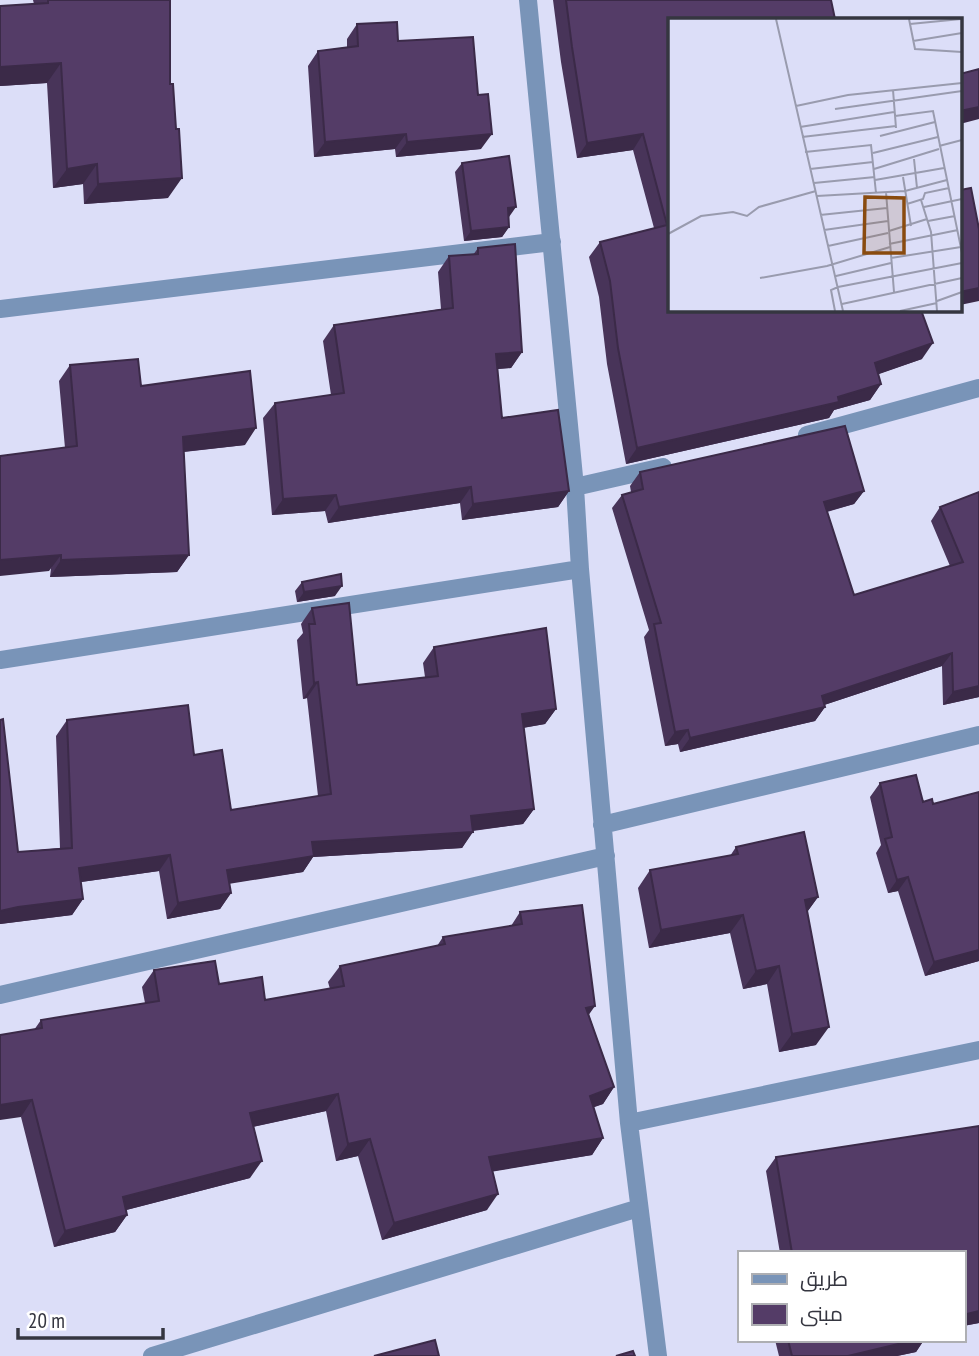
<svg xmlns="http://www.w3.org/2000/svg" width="979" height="1356" font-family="'PT Sans Narrow',Cairo,sans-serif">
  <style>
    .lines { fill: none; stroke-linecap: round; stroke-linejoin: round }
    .minor { stroke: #7994b8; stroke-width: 18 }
    .wall { fill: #483459 }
    .shaded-wall { fill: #3b2a48 }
    .building { fill: #543c67; stroke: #3b2a48; stroke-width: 2 }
    .inset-road { fill: none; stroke: #999bae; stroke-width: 2 }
    .view { fill: #894b0f; fill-opacity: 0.15; stroke: #894b0f; stroke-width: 3.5 }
    .inset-edge { fill: none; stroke: #353640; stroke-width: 3.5 }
  </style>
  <rect width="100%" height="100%" fill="#dcdef8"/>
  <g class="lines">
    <path class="minor" d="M528 0 575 487 580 569 629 1123 658 1356
      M0 309 552 242
      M807 435 979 388
      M575 487 663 467
      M0 660 580 569
      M602 825 979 735
      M0 995 606 856
      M629 1123 979 1050
      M152 1356 639 1208"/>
  </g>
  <path class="wall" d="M33 0H170L168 198 84 204 83 184 53 188 47 83 0 86V6L34 4Z
    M553 0H831L669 310H934L922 312V359L878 374 881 384 870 400 834 410 829 418 626 464 607 364 599 297 589 257 600 242 654 228 633 150 577 158 561 62Z
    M357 24 398 41 481 149 396 157 395 149 314 157 308 66 318 51 347 47V39Z
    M462 163 508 217 509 227 502 237 464 241 455 172Z
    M478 248 522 352 511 368 497 369 502 418 569 491 558 507 462 520 460 503 328 523 325 511 272 515 263 418 275 403 331 395 323 341 334 325 441 309 438 272 449 256 473 255Z
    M70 365 141 386 245 445 184 452 189 555 177 572 50 577 65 448 59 381Z
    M640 472 864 491 854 504 827 512 854 595 950 566 931 521 940 507 979 492V697L943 705 942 666 824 705 825 707 815 721 680 752 678 744 665 746 644 637 649 630 612 508 622 495 631 492 630 486Z
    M302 582 335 596 297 602 295 591Z
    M312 608 357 685 425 677 423 663 434 647 556 709 545 724 523 728 534 809 523 824 473 831 462 848 313 857 303 872 229 883 231 893 220 909 167 919 159 871 81 882 83 899 72 915 0 924V720L18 852 60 848 56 736 67 720 194 755 231 810 318 796 307 698 303 699 297 640 303 633 301 624Z
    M880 783 923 802 979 961 925 976 898 891 888 893 876 853 881 845 870 797Z
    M736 847 818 897 807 912 816 1045 779 1052 767 984 743 989 730 933 649 948 638 888 650 870 730 856Z
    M520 912 589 1015 614 1087 603 1104 593 1107 603 1138 592 1155 493 1171 487 1210 382 1240 358 1156 336 1161 326 1111 253 1127 250 1178 126 1210 127 1215 115 1232 54 1247 21 1117 34 1030 41 1020 145 1003 142 987 154 970 219 984 265 1000 330 989 328 982 340 966 437 946 443 937 511 926Z
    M979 1126V1323L963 1326V1253H780L766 1171 776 1157Z
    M775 1340H924L916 1352 897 1356H779Z"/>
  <path class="shaded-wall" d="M61 63 47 83 0 86V67Z
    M979 107V119L960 124V111Z
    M406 134 395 149 314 157 325 142Z
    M492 134 481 149 396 157 407 142Z
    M643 134 633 150 577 158 587 143Z
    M97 164 83 184 53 188 67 169Z
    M182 178 168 198 84 204 98 184Z
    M516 207 509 217 508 208Z
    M509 227 502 237 464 241 471 231Z
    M979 288V301L960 305V292Z
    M933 343 922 359 865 379 875 363Z
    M522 352 511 368 485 370 496 354Z
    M881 384 870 400 834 410 829 418 626 464 637 448 838 397Z
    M256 428 245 445 172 453 183 437Z
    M471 487 460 503 328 523 339 507Z
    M569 491 558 507 462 520 473 504Z
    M864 491 854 504 814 515 824 502Z
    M336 495 325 511 272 515 283 499Z
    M61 555 49 571 0 576V560Z
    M189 555 177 572 50 577 61 560Z
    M342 586 335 596 297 602 304 592Z
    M952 653 942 666 812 709 822 696Z
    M318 682 307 698 303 699 314 683Z
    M979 686V697L943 705 953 692Z
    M825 707 815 721 680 752 690 738Z
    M556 709 545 724 510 730 522 714Z
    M688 730 678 744 665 746 675 732Z
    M534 809 523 824 460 832 471 816Z
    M473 832 462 848 313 857 303 872 216 886 227 870 312 842Z
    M170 855 159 871 67 884 79 868Z
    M908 877 898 891 888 893 897 880Z
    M231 893 220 909 167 919 178 903Z
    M818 897 805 915V900Z
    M83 899 72 915 0 924V911L18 907Z
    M743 915 730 933 649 948 661 930Z
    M979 950V961L925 976 934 962Z
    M779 966 767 984 743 989 756 971Z
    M595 1006 583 1023 586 1008Z
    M829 1027 816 1045 779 1052 792 1034Z
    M614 1087 603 1104 578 1113 590 1096Z
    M338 1094 326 1111 238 1130 250 1113Z
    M32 1100 21 1117 0 1120V1105Z
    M603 1138 592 1155 478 1174 489 1157Z
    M370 1139 358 1156 336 1161 348 1144Z
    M262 1161 250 1178 111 1214 123 1197Z
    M498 1194 487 1210 382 1240 394 1223Z
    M127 1215 115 1232 54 1247 65 1231Z
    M979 1311V1323L963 1326V1315Z
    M915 1340H924L916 1352 897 1356H848Z"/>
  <path class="building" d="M48 0H170V84H173L176 129H179L182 178 98 184 97 164 67 169 61 63 0 67V6L48 3Z
    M566 0H831L835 19H669V310H921L933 343 875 363 881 384 838 397 839 402 637 448 618 348 610 281 600 242 667 225 643 134 587 143 572 47Z
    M397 22 398 41 473 37 478 95 488 94 492 134 407 142 406 134 325 142 318 51 358 46 357 24Z
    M979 69V107L960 111V74Z
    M509 156 516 207 508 208 509 227 471 231 462 163Z
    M971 188 979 229V288L960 292V190Z
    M515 244 522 352 496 354 502 418 558 410 569 491 473 504 471 487 339 507 336 495 283 499 275 403 344 393 334 325 453 308 449 256 478 254V248Z
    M138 359 141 386 250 371 256 428 183 437 189 555 61 560V555L0 560V456L77 446 70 365Z
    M845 426 864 491 824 502 854 595 963 562 940 507 979 492V686L953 692 952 653 822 696 825 707 690 738 688 730 675 732 654 624 661 623 622 495 643 489 640 472Z
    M341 574 342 586 304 592 302 582Z
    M349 603 357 685 438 676 434 647 546 628 556 709 522 714 534 809 471 816 473 832 312 842 314 856 227 870 231 893 178 903 170 855 79 868 83 899 18 907 0 911V720L3 719 18 852 72 848 67 720 188 705 194 755 222 750 231 810 331 794 318 682 314 683 309 624H315L312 608Z
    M916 775 923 802 932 799 933 804 979 792V950L934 962 908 877 897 880 885 839 892 837 880 783Z
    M804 832 818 897 805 900 829 1027 792 1034 779 966 756 971 743 915 661 930 650 870 738 854 736 847Z
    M582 905 595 1006 586 1008 614 1087 590 1096 603 1138 489 1157 498 1194 394 1223 370 1139 348 1144 338 1094 250 1113 262 1161 123 1197 127 1215 65 1231 32 1100 0 1105V1035L42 1028 41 1020 159 1001 154 970 215 961 219 984 262 977 265 1000 344 986 340 966 445 944 443 937 522 924 520 912Z
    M979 1126V1311L963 1315V1253H792L776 1157Z
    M435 1340 439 1356H374Z
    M788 1340H915L848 1356H792Z
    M633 1351 635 1356H616Z"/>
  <g transform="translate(668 18)">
    <rect width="294" height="294" fill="#dcdef8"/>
    <path class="inset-road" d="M108 1 175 293M241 1 247 31 294 34M242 6 293 1M245 23 294 15M225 72 228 110M128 88 180 77 294 65M167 91 294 73M227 98 265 93 294 235M132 109 226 94M212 118 267 104M134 119 228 108M271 128 294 122M137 134 203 127 208 175M205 135 270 119M246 141 249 170M142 151 205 144M206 151 271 131M235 159 243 208M207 162 276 150M146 165 207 159M218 174 226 274M149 178 237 173 279 162M253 182 263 214 269 293M239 186 255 181 257 175 281 170M256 189 294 181M152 197 219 190M260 203 287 198M156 212 220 203M221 213 259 201M0 216 33 198 65 194 79 198 91 189 148 173M221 226 290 212M160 228 220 215M223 240 293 229M168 258 223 245M92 260 159 248 222 229M269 283 294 274M174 286 294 260M167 293 163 272 170 269 294 245M232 293 269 285"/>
    <path class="view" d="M197 179 236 180V235H196Z"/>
    <rect width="294" height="294" class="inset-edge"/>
  </g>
  <rect x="738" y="1251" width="228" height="91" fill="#ffffff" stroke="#aeafb3" stroke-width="2"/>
  <rect x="752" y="1274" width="35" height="10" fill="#7994b8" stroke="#aeafb3" stroke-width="2"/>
  <text x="800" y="1286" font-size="21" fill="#353640">طريق</text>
  <rect x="752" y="1304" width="35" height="21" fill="#543c67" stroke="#aeafb3" stroke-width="2"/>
  <text x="800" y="1321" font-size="21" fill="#353640">مبنى</text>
  <path d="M18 1328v10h145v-10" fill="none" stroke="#353640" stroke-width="3.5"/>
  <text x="28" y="1328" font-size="21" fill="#353640" stroke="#ffffff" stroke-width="5" paint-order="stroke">20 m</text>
</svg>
